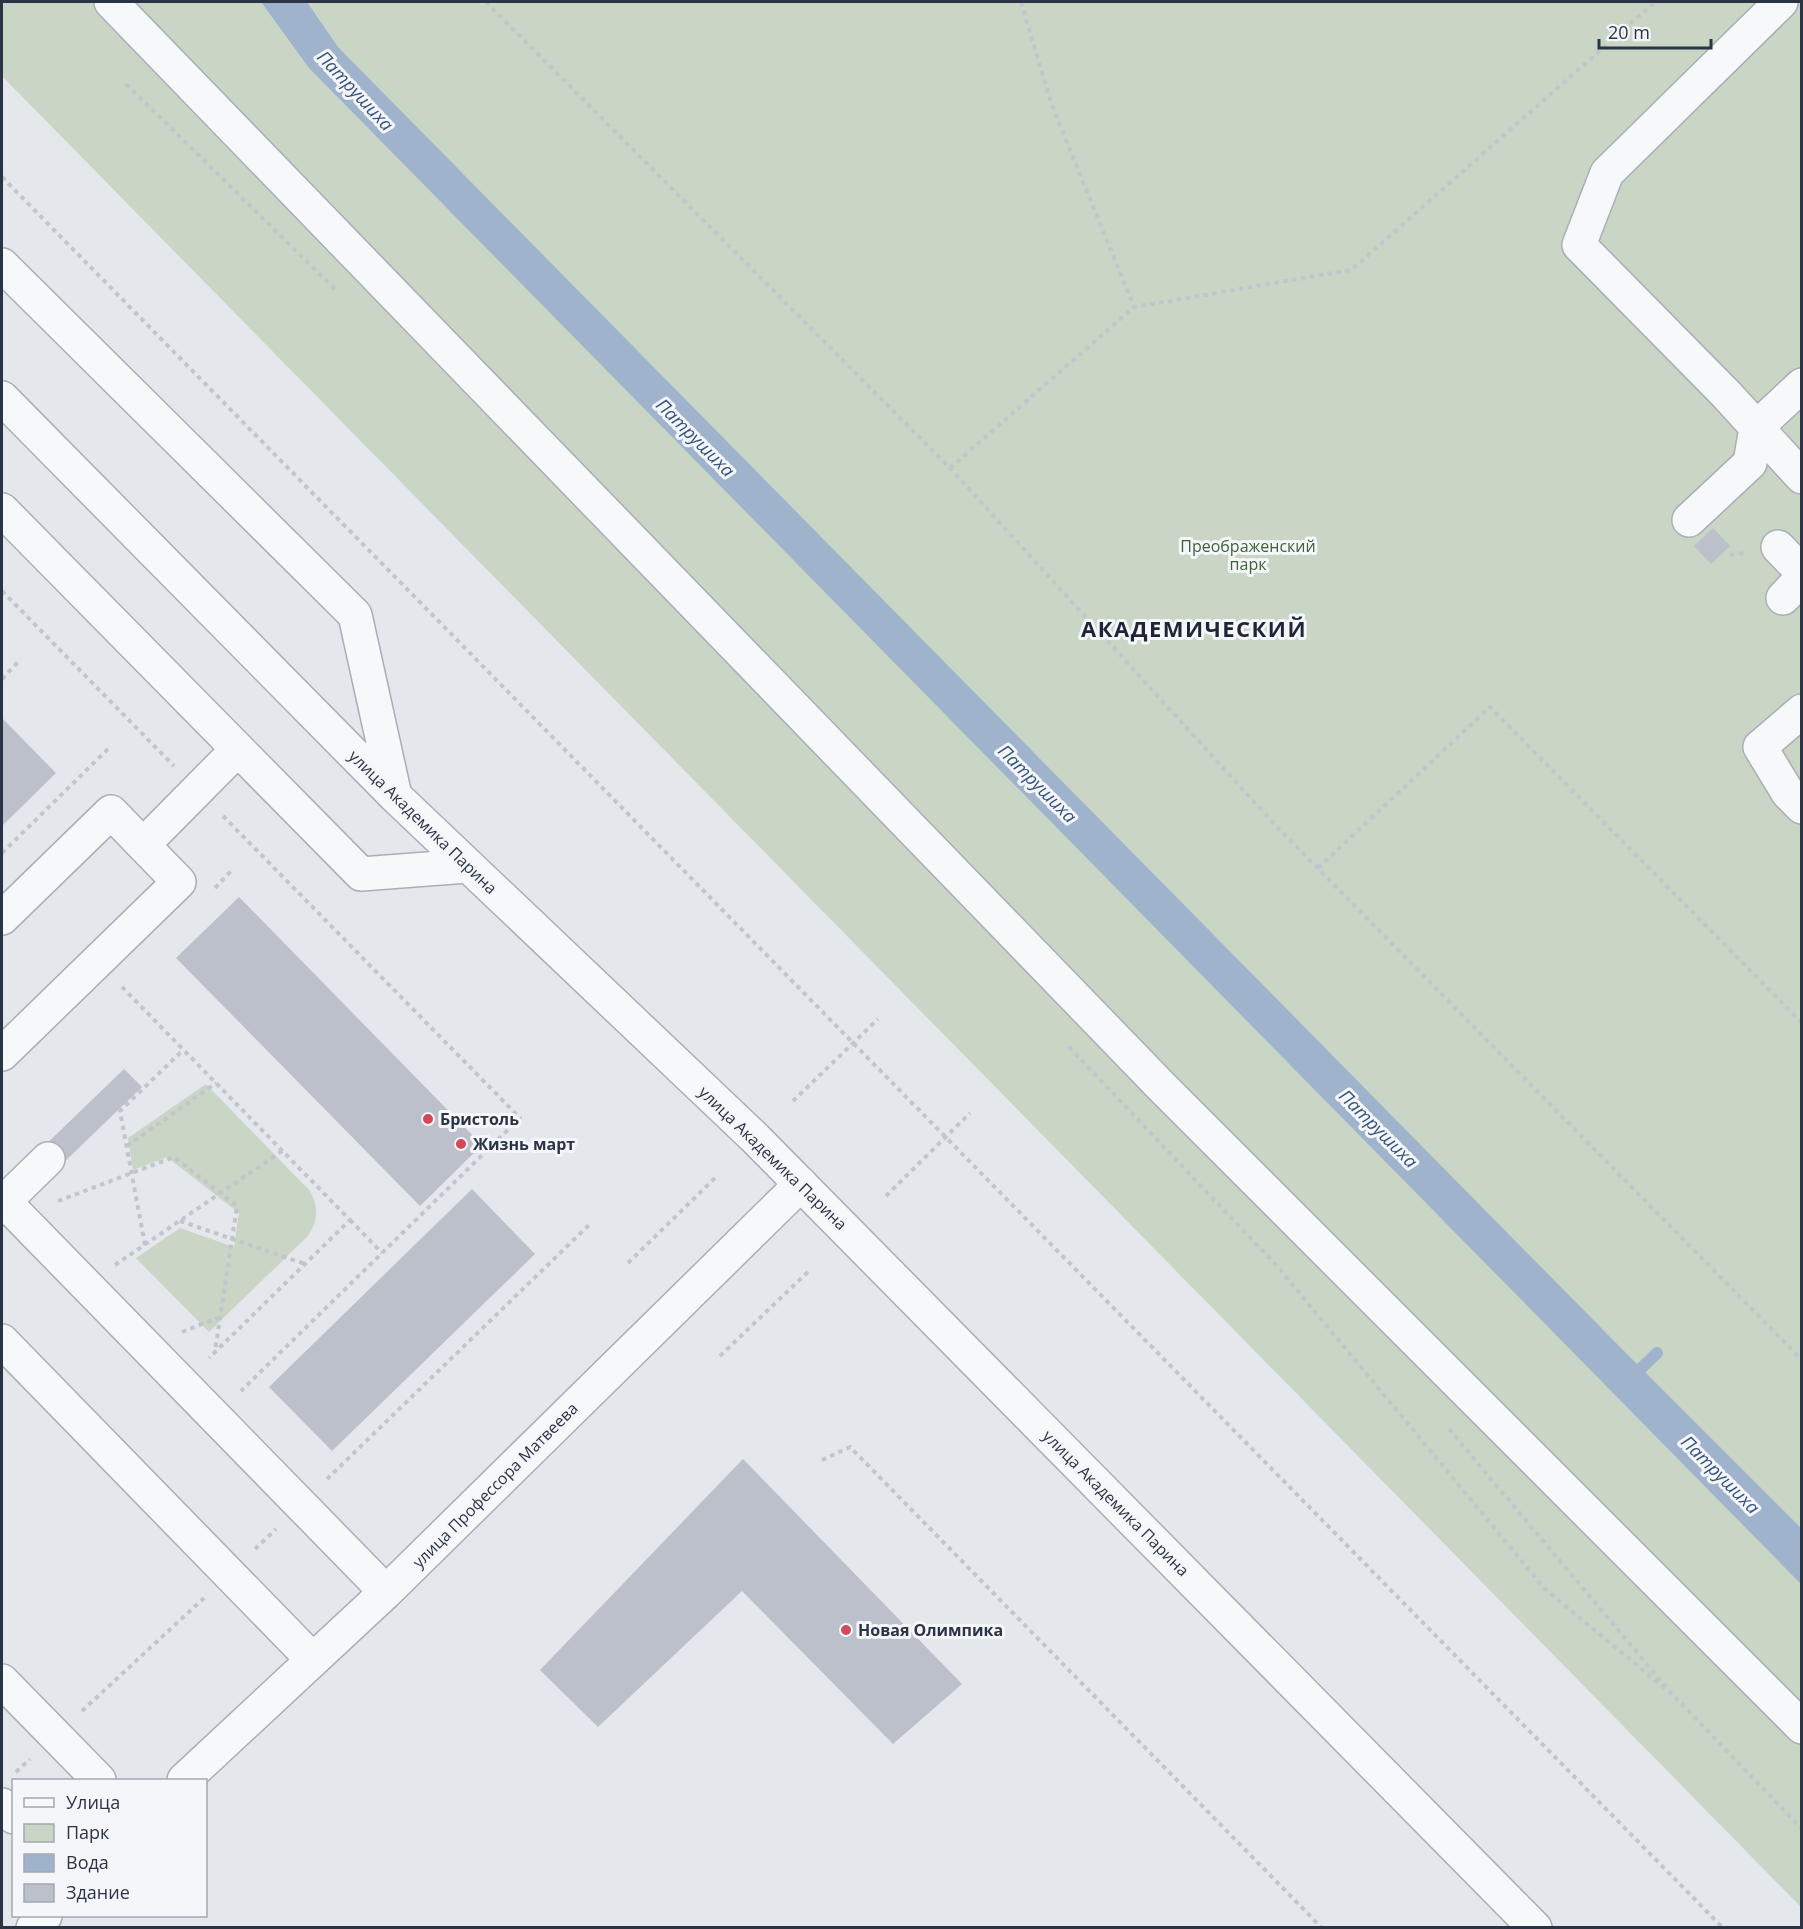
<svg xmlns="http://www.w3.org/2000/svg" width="1803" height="1929" font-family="'Open Sans',sans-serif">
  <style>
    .green { fill: #c9d6c5 }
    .water { fill: #9fb4cc }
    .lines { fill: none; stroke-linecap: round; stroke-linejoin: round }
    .stream { stroke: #9fb4cc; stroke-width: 12 }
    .building { fill: #bbc0ca }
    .minor-casing { stroke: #a9aeb7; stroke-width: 36 }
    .path { stroke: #c2c5cb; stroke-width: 4; stroke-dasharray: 4.5 4.5; stroke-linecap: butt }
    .minor { stroke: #f7f8fa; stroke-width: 33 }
    .poi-dot { fill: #d1495b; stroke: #f4f6f9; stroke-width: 2 }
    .labels { text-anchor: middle; stroke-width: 6; stroke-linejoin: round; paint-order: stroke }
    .park-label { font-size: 16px; fill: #3f6138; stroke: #f4f6f9 }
    .street-label { font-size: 16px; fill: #2b3445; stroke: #f4f6f9 }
    .poi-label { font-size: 16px; font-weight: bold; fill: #2b3445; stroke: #f4f6f9; text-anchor: start }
    .water-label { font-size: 18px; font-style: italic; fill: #34527a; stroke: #f4f6f9 }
    .district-label { font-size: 22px; font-weight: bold; letter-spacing: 1.5px; fill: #1d2536; stroke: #f4f6f9 }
  </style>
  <rect width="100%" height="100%" fill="#e4e7ec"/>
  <path class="green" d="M2 2H1801V1907L2 76Z
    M206 1084 310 1191C319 1207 318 1221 308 1236L209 1332 136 1258 180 1228 234 1247 239 1213 167 1157 133 1170 128 1138Z"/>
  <path class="water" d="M261 2H307L338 47 1620 1347 1801 1528V1584L309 68Z"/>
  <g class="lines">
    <path class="stream" d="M1630 1379 1657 1353"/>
  </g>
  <path class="building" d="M1713 528 1730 546 1711 564 1694 546Z
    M2 718 56 773 2 826Z
    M239 897 482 1145 420 1206 176 958Z
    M124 1069 142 1087 57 1169 39 1151Z
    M472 1189 535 1254 332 1451 269 1387Z
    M743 1459 962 1684 893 1744 742 1591 598 1727 540 1670Z"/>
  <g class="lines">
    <g class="minor-casing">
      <path id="minor" d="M111 2 1161 1086 1802 1727
        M1781 2 1607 173 1579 245 1726 394 1802 477
        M2 265 355 615 395 796
        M2 398 395 796 755 1138 1535 1928
        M2 510 361 874 467 866
        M1689 520 1750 463 1756 428 1802 385
        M1778 547 1802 572
        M1783 598 1802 578
        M1802 711 1760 747 1788 793 1802 807
        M143 845 238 749
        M2 918 111 812 179 882 2 1054
        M2 1199 386 1592
        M4 1202 48 1159
        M2 1341 313 1660
        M2 1681 99 1780
        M184 1780 386 1592 801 1184
        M2 1805 14 1817
        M33 1928 45 1916"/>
    </g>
    <path class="path" d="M486 2 950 468 1276 826 1802 1360
      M1021 2 1051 103 1134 307 1351 270 1655 2
      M126 84 338 292
      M2 177 1723 1928
      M950 468 1134 307
      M1730 555 1744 553
      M2 591 174 766
      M2 679 21 659
      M223 816 520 1118 241 1391
      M2 853 109 748
      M1318 868 1490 707 1802 1023
      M215 888 231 871
      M122 987 350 1220 209 1358
      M1069 1047 1277 1266 1545 1589 1672 1694 1802 1829
      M793 1101 878 1019
      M127 1146 216 1083
      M886 1196 970 1113
      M58 1201 174 1157 237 1206 215 1351
      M350 1220 382 1253
      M180 1221 305 1264
      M145 1245 120 1111 183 1050
      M628 1263 718 1175
      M115 1265 282 1151
      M182 1332 220 1317
      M720 1356 811 1269
      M1449 1429 1666 1687
      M822 1460 850 1447 1322 1928
      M327 1479 590 1224
      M255 1549 276 1529
      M82 1711 204 1598
      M16 1772 30 1759"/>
    <use href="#minor" class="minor"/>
  </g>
  <g class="poi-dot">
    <circle cx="428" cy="1119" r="6"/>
    <circle cx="461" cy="1144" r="6"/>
    <circle cx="846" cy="1630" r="6"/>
  </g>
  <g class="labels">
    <g class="park-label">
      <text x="1248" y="552">Преображенский<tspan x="1248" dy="18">парк</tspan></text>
    </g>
    <g class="street-label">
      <text transform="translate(423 822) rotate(44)" y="6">улица Академика Парина</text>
      <text transform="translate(773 1158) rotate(44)" y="6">улица Академика Парина</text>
      <text transform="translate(495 1485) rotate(-45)" y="6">улица Профессора Матвеева</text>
      <text transform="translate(1116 1503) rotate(45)" y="6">улица Академика Парина</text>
    </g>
    <g class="poi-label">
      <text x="440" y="1125">Бристоль</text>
      <text x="473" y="1150">Жизнь март</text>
      <text x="858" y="1636">Новая Олимпика</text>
    </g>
    <g class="water-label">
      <text transform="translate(355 91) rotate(47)" y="6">Патрушиха</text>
      <text transform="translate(695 438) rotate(45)" y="6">Патрушиха</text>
      <text transform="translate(1037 784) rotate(45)" y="6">Патрушиха</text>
      <text transform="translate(1378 1129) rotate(45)" y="6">Патрушиха</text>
      <text transform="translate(1720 1475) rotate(45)" y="6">Патрушиха</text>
    </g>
    <g class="district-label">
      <text x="1194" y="637">АКАДЕМИЧЕСКИЙ</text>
    </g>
  </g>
  <rect width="1803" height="1929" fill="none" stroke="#2b3445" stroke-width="6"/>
  <rect x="12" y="1779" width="195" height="138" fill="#f4f6f9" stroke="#a4a8b1" stroke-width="1.5"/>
  <rect x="24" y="1798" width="30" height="9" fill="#f7f8fa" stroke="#a4a8b1" stroke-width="1.5"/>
  <text x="66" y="1809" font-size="18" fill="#2b3445">Улица</text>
  <rect x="24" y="1824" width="30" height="18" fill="#c9d6c5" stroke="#a4a8b1" stroke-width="1.5"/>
  <text x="66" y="1839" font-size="18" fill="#2b3445">Парк</text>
  <rect x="24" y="1854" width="30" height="18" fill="#9fb4cc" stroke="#a4a8b1" stroke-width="1.5"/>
  <text x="66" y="1869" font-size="18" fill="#2b3445">Вода</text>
  <rect x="24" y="1884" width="30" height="18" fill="#bbc0ca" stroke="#a4a8b1" stroke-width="1.5"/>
  <text x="66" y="1899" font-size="18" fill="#2b3445">Здание</text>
  <path d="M1599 39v9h112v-9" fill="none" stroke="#2b3445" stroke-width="3"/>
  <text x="1608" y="39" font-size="18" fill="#2b3445" stroke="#f4f6f9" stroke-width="4.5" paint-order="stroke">20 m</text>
</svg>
